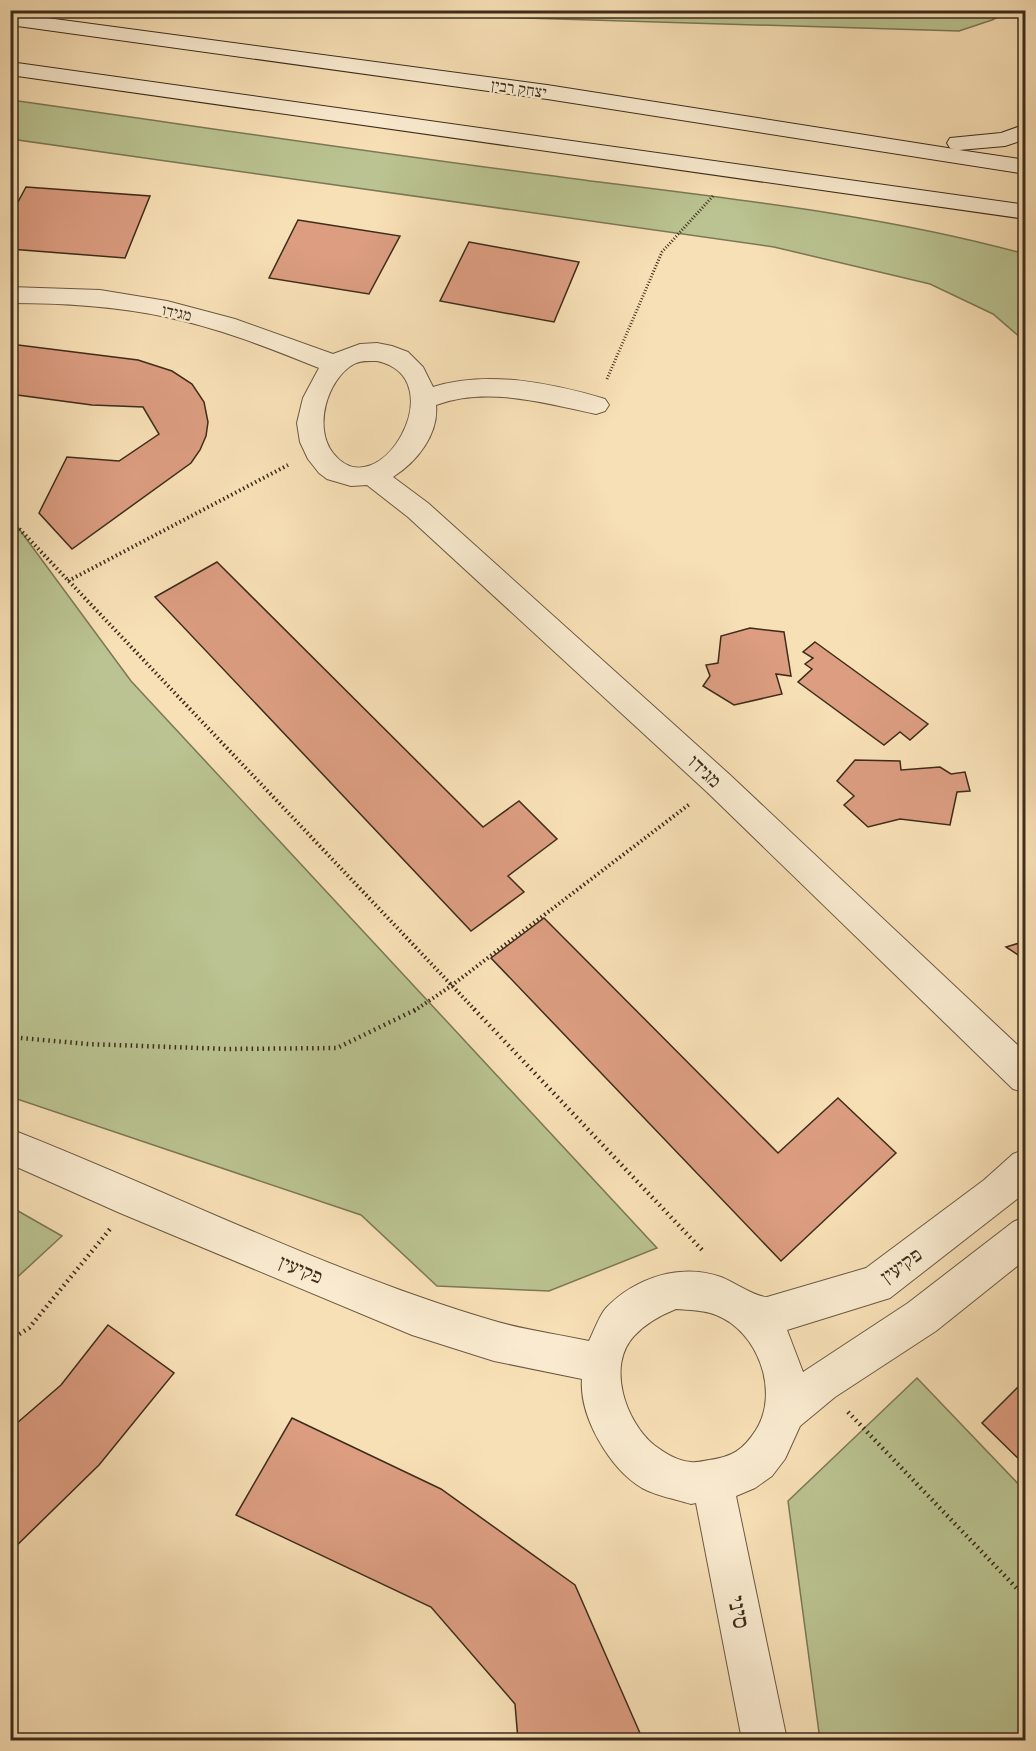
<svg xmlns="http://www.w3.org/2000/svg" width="1036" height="1751" font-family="'Gentium Book Plus','Frank Ruhl Libre',serif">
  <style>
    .green { fill: #bac391; stroke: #7c7856; stroke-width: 1.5 }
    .building { fill: #dc9d81; stroke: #3d2c1b; stroke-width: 1.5 }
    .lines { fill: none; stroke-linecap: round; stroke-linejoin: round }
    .minor-casing { stroke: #6c5942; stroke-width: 2 }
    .secondary-casing { stroke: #3d2c1b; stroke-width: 2 }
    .path-far2 { stroke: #3d2c1b; stroke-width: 3; stroke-dasharray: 1 2; stroke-linecap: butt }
    .path-far1 { stroke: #3d2c1b; stroke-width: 4; stroke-dasharray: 1.5 3; stroke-linecap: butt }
    .path { stroke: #3d2c1b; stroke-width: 4.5; stroke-dasharray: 1.5 4; stroke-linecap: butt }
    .minor { fill: #faebd0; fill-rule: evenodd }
    .secondary { fill: #faebd0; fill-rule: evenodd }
    .labels { text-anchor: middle; stroke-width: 4.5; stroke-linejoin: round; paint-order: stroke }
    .far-street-label { font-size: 16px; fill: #3d2c1b; stroke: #faebd0 }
    .street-label { font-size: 20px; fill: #3d2c1b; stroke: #faebd0 }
    .near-street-label { font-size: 24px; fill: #3d2c1b; stroke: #faebd0 }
  </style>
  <rect width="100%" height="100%" fill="#f8e0b6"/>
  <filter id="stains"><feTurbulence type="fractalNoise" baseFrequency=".00333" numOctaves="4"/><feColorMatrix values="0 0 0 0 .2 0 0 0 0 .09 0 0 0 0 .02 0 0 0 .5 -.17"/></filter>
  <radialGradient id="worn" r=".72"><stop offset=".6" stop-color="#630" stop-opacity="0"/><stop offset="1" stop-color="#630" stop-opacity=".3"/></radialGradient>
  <path class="green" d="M357 10H1010V11L992 20 959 31 357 13Z
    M11 100C196 126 382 154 568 178 721 198 876 213 1025 254V339H1022L993 314 930 284 774 247 11 139Z
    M11 518 131 681 657 1248 549 1291 437 1286 361 1215 11 1097Z
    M11 1207 62 1236 11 1283Z
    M917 1378 1025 1491V1740H820L788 1501Z"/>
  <path class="building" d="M26 187 150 196 125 258 10 249V217Z
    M298 220 400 236 369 294 269 278Z
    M469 242 579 262 554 322 440 301Z
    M10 344 138 360 172 371 192 384 204 402 208 422 206 436 200 450 191 463 72 549 39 513 67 457 119 461 159 434 143 407 92 405 10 394Z
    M217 562 483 827 519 801 557 839 508 876 524 892 471 931 155 597Z
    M750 628 784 632 791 676 776 674 782 694 734 705 703 686 710 676 706 665 718 663 721 636Z
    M815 642 928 724 910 740 900 732 884 745 798 682 812 669 805 664 813 658 803 652Z
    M855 760 900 761 901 770 940 767 951 774 965 772 970 791 957 792 950 825 900 819 868 827 844 805 854 796 837 781Z
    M544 918 778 1153 838 1098 896 1153 781 1261 491 958Z
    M1026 941V960L1006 947Z
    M108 1325 174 1373 99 1465 10 1552V1429L61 1385Z
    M1026 1379V1466L982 1423Z
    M292 1418 441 1489 575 1585 643 1740H518L515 1704 431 1607 236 1515Z"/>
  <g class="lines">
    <g class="minor-casing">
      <path id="minor" d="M10 287 100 290 167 301 235 319 333 354 360 344 377 343 392 346 408 352 423 367 433 387C488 370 552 383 605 399L609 405 605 411 596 414C545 403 487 386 436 405 439 434 417 462 393 477L428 503 729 774 1026 1053V1093L1013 1089 707 792 408 517 367 485 351 486 327 479 319 473 308 459 300 442 297 423 303 398 319 368C269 348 219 328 166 317 115 306 63 303 10 303ZM377 361C456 378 378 511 333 453 313 428 327 379 354 364 361 360 369 361 377 361Z
        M10 1129C171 1192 326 1271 491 1320 523 1330 557 1334 589 1341 594 1331 599 1316 606 1308 636 1277 681 1263 721 1277 734 1282 755 1297 767 1297L866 1268 984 1180 1013 1154 1026 1149V1192L890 1298 787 1330 803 1372 908 1303 1013 1222 1026 1216V1259L936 1331 835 1397 800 1426 785 1459 772 1476 755 1488 736 1496 787 1740H742L696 1503 691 1504C675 1499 657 1496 642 1488 610 1469 579 1417 582 1379L494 1361 412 1335 120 1213 10 1164ZM676 1309C689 1310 704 1310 716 1315 758 1331 780 1392 756 1430 743 1450 732 1457 709 1460 703 1461 696 1463 691 1462 677 1461 665 1453 654 1445 626 1422 606 1366 634 1336 645 1324 661 1315 676 1309Z"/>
    </g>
    <g class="secondary-casing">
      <path id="secondary" d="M10 13 547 85 954 149 950 148 947 143 950 138 1001 133 1026 124V139L1005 146 959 150 1026 160V174L547 99 10 25Z
        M10 62 1026 205V219L10 75Z"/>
    </g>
    <path class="path-far2" d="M607 379 662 252 713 196"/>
    <path class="path-far1" d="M10 519 476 1011
      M68 581 288 465
      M414 1011 451 986 691 803"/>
    <path class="path" d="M474 1009 704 1252
      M10 1037 87 1044 227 1049 337 1048 417 1009
      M10 1340 29 1328 110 1229
      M848 1412 1026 1598"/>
    <use href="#minor" class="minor"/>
    <use href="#secondary" class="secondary"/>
  </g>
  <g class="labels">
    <g class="far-street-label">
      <text transform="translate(519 88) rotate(8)" y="6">יצחק רבין</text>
      <text transform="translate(177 312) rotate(12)" y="6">מגידו</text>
    </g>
    <g class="street-label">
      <text transform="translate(705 771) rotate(43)" y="7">מגידו</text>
      <text transform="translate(901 1265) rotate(-36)" y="7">פקיעין</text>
      <text transform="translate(301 1269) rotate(22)" y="7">פקיעין</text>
    </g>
    <g class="near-street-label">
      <text transform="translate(739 1612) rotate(78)" y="8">סיני</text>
    </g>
  </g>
  <rect width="1036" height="1751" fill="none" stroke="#f8e0b6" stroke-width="36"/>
  <rect x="12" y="12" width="1012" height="1727" fill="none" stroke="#3d2c1b" stroke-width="3"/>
  <rect x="18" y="18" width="1000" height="1715" fill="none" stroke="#3d2c1b" stroke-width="1.5"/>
  <rect width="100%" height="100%" filter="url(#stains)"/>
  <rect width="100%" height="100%" fill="url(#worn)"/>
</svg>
